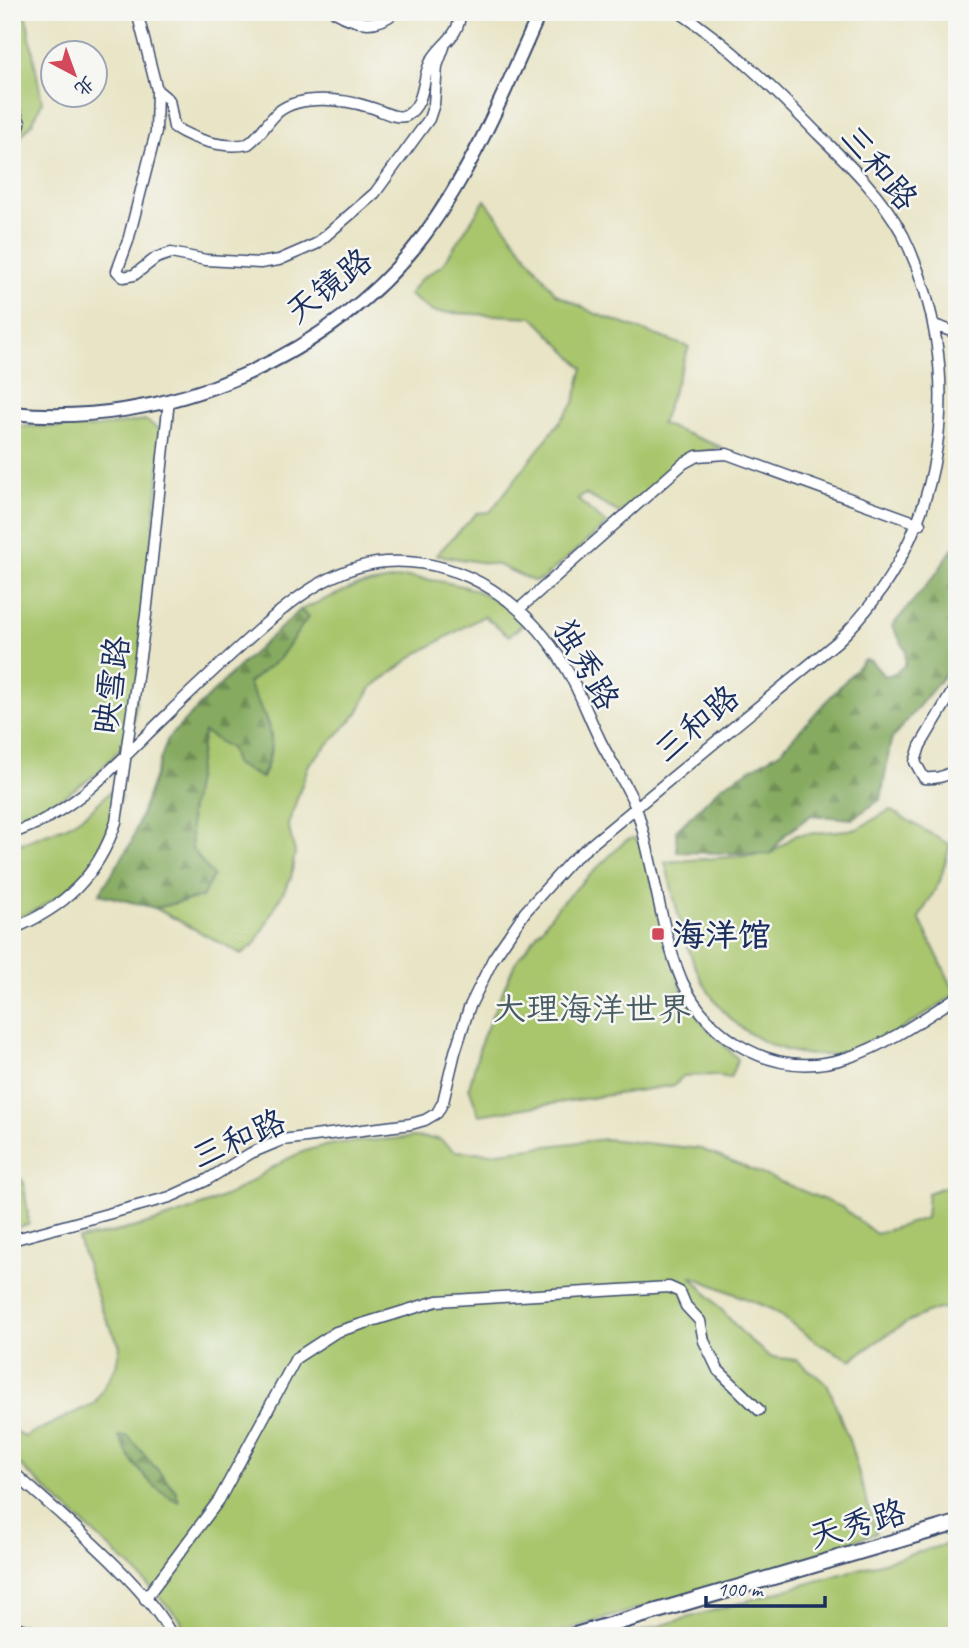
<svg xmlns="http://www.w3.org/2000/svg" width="969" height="1648" font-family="Caveat,'LXGW WenKai TC',sans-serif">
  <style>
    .green { fill: #a9c66d; stroke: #627a66; stroke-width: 2 }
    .forest { fill: url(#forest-firs); stroke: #506d5f; stroke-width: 2 }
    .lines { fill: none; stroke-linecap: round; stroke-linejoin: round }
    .minor-casing { stroke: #3a4a6d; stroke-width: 13 }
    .tertiary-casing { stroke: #3a4a6d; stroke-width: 16 }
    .secondary-casing { stroke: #3a4a6d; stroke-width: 18 }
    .minor { stroke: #fff; stroke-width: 10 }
    .tertiary { stroke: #fff; stroke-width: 12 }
    .secondary { stroke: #fff; stroke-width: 14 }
    .poi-dot { fill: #d1495b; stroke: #f6f6f2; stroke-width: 2.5 }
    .labels { text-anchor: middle; stroke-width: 5; stroke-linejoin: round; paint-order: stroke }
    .street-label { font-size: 33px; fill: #1b2f5e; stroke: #f6f6f2 }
    .poi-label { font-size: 33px; font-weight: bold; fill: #1b2f5e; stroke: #f6f6f2; text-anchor: start }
    .park-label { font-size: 33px; fill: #465c62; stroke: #f6f6f2 }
  </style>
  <defs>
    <pattern id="forest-firs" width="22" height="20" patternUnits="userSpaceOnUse" patternTransform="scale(1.75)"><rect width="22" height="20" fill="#86ab60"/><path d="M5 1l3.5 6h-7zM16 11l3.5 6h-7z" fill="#6d8c52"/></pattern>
  </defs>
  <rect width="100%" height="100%" fill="#f6f6f2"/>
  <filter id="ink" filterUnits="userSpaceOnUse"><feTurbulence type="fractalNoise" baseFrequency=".0143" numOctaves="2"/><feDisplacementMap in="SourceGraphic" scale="14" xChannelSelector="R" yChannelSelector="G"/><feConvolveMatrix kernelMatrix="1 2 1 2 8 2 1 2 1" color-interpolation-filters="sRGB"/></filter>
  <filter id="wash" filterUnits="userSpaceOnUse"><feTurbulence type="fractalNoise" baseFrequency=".00686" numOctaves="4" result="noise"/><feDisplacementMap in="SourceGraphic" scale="28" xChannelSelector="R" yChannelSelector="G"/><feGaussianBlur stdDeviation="1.57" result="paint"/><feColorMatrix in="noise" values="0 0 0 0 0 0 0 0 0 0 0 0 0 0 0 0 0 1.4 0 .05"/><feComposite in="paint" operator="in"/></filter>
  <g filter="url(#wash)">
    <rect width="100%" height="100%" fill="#e8e4c5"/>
    <path class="green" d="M12 12H25L26 15 42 102 33 122 12 147Z
      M485 200 556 294 596 314 689 347 661 424 721 447 691 456 620 513 585 494 577 499 607 524 541 580 533 581 498 565 436 555 477 513 490 512 574 403 583 368 533 317 433 312 409 295 420 280 443 264Z
      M145 420 163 432 134 719 124 745 95 775 51 805 12 822V426L93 428Z
      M408 577C463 583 483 589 528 620L509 636 484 616 415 655 370 689 358 713 309 764 288 825 295 852 291 878 255 944 241 954 155 908 202 897 192 849 190 814 204 731 231 749 262 778C282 737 267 720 248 683L279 659 308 617 300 610 356 586Z
      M114 788 119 790 121 796C115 814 110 838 100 854 82 884 44 909 12 920V847L67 826 89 812Z
      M890 810 950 845 940 881 919 918 956 994C927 1012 896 1036 863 1048 801 1069 736 1041 704 984 683 947 676 902 665 862L770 854 796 835 857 829Z
      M633 838 642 844 682 990 702 1023 738 1059 730 1078 713 1075 683 1076 675 1085 479 1115 469 1087 482 1039 515 963 561 903 625 841Z
      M413 1137 439 1139 455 1151 491 1153 605 1139 701 1149 842 1207 876 1234 926 1218 928 1193 957 1182V1307C923 1305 878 1341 851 1360L821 1345 771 1309 691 1276 745 1336 770 1357 797 1360 828 1385 850 1443 876 1533 789 1564 546 1636H188L180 1619 137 1573 12 1458V1429L24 1437 95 1403 116 1366 120 1346 102 1310 78 1239C129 1231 179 1217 227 1195 255 1182 280 1158 312 1149 343 1140 380 1141 413 1137Z
      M12 1168 24 1183 29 1224 12 1229Z
      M957 1541V1636H624Z"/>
    <path class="forest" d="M957 542V655L951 667 891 740 881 799 852 819 811 815 785 835 770 854 677 852 676 831 722 786 781 751 864 660 871 661 884 676 894 674 905 665 906 650 892 626 936 574Z
      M300 610 308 617 279 659 248 683C266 722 282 736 261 778L235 764 231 749 204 732 190 814 192 849 213 876 202 897 155 908 99 894 131 843 168 738 233 672Z
      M119 1436H128L176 1491 179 1502C152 1490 130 1463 119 1436Z"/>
  </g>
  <g filter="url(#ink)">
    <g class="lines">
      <g class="minor-casing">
        <path id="minor" d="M137 12 157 90 156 132 128 241 117 271 123 277 134 275 156 258 171 253 206 260 260 263 279 260 316 244 375 193 429 119 434 104 437 66 444 47
          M335 12C356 24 376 29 395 12
          M157 90 169 100 174 127C194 140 224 149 248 144 260 136 267 122 278 112 300 94 344 99 369 107 382 110 393 119 406 116 426 103 421 82 430 63 440 43 460 38 460 12
          M12 104 20 123 18 131 12 133
          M937 326 957 333
          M519 609 684 463 697 456 727 454 920 524
          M957 684 920 746 915 762 924 778C937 779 948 777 957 767
          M12 833C76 813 120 760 167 715 196 686 226 659 256 632 293 599 335 566 385 562 465 557 529 604 567 670 580 692 588 716 599 738 611 764 631 789 639 817 655 870 660 929 682 981 695 1009 718 1035 746 1049 824 1091 892 1039 957 997
          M12 929C64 908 98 876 116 822L146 615 169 400
          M12 1240 170 1197 205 1181 251 1153 282 1140 411 1124 425 1120 437 1113 443 1102 455 1052 469 1008 493 959 525 912 570 862 838 641C948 535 969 370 903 235 882 196 849 164 818 134 774 89 732 47 679 12
          M12 1471C57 1512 146 1584 172 1636
          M145 1599 219 1500 296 1358 336 1332 437 1301 669 1287 680 1292 686 1306 700 1321 704 1341 718 1370 759 1410"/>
      </g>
      <g class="tertiary-casing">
        <path id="tertiary" d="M12 413C165 429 333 358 425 234 474 167 506 88 540 12"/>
      </g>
      <g class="secondary-casing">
        <path id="secondary" d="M12 1629 41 1636
          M572 1636 957 1523"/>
      </g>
      <use href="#minor" class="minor"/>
      <use href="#tertiary" class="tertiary"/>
      <use href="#secondary" class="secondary"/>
    </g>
  </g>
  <rect class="poi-dot" x="651" y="927" width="14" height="14" rx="3.5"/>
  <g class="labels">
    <g class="street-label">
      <text transform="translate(880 167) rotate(50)" y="12">三和路</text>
      <text transform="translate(328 285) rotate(-38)" y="12">天镜路</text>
      <text transform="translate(587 664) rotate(60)" y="12">独秀路</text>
      <text transform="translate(110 685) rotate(-82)" y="12">映雪路</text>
      <text transform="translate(696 723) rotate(-40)" y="12">三和路</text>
      <text transform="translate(238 1138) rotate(-24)" y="12">三和路</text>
      <text transform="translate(857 1523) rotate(-16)" y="12">天秀路</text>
    </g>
    <g class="poi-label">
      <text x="672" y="946">海洋馆</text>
    </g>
    <g class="park-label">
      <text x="592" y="1020">大理海洋世界</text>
    </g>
  </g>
  <rect width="969" height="1648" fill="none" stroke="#f6f6f2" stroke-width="42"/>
  <g transform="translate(74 74) rotate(139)"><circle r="33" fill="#f6f6f2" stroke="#9ea6b7" stroke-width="2"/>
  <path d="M0-5L12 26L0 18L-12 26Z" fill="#d1495b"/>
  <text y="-10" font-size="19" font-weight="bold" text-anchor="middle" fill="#1b2f5e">北</text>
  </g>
  <path d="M706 1596v10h119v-10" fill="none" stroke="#1b2f5e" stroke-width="3.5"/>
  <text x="717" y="1596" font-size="21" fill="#1b2f5e" stroke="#f6f6f2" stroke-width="5" paint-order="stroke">100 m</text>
</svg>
